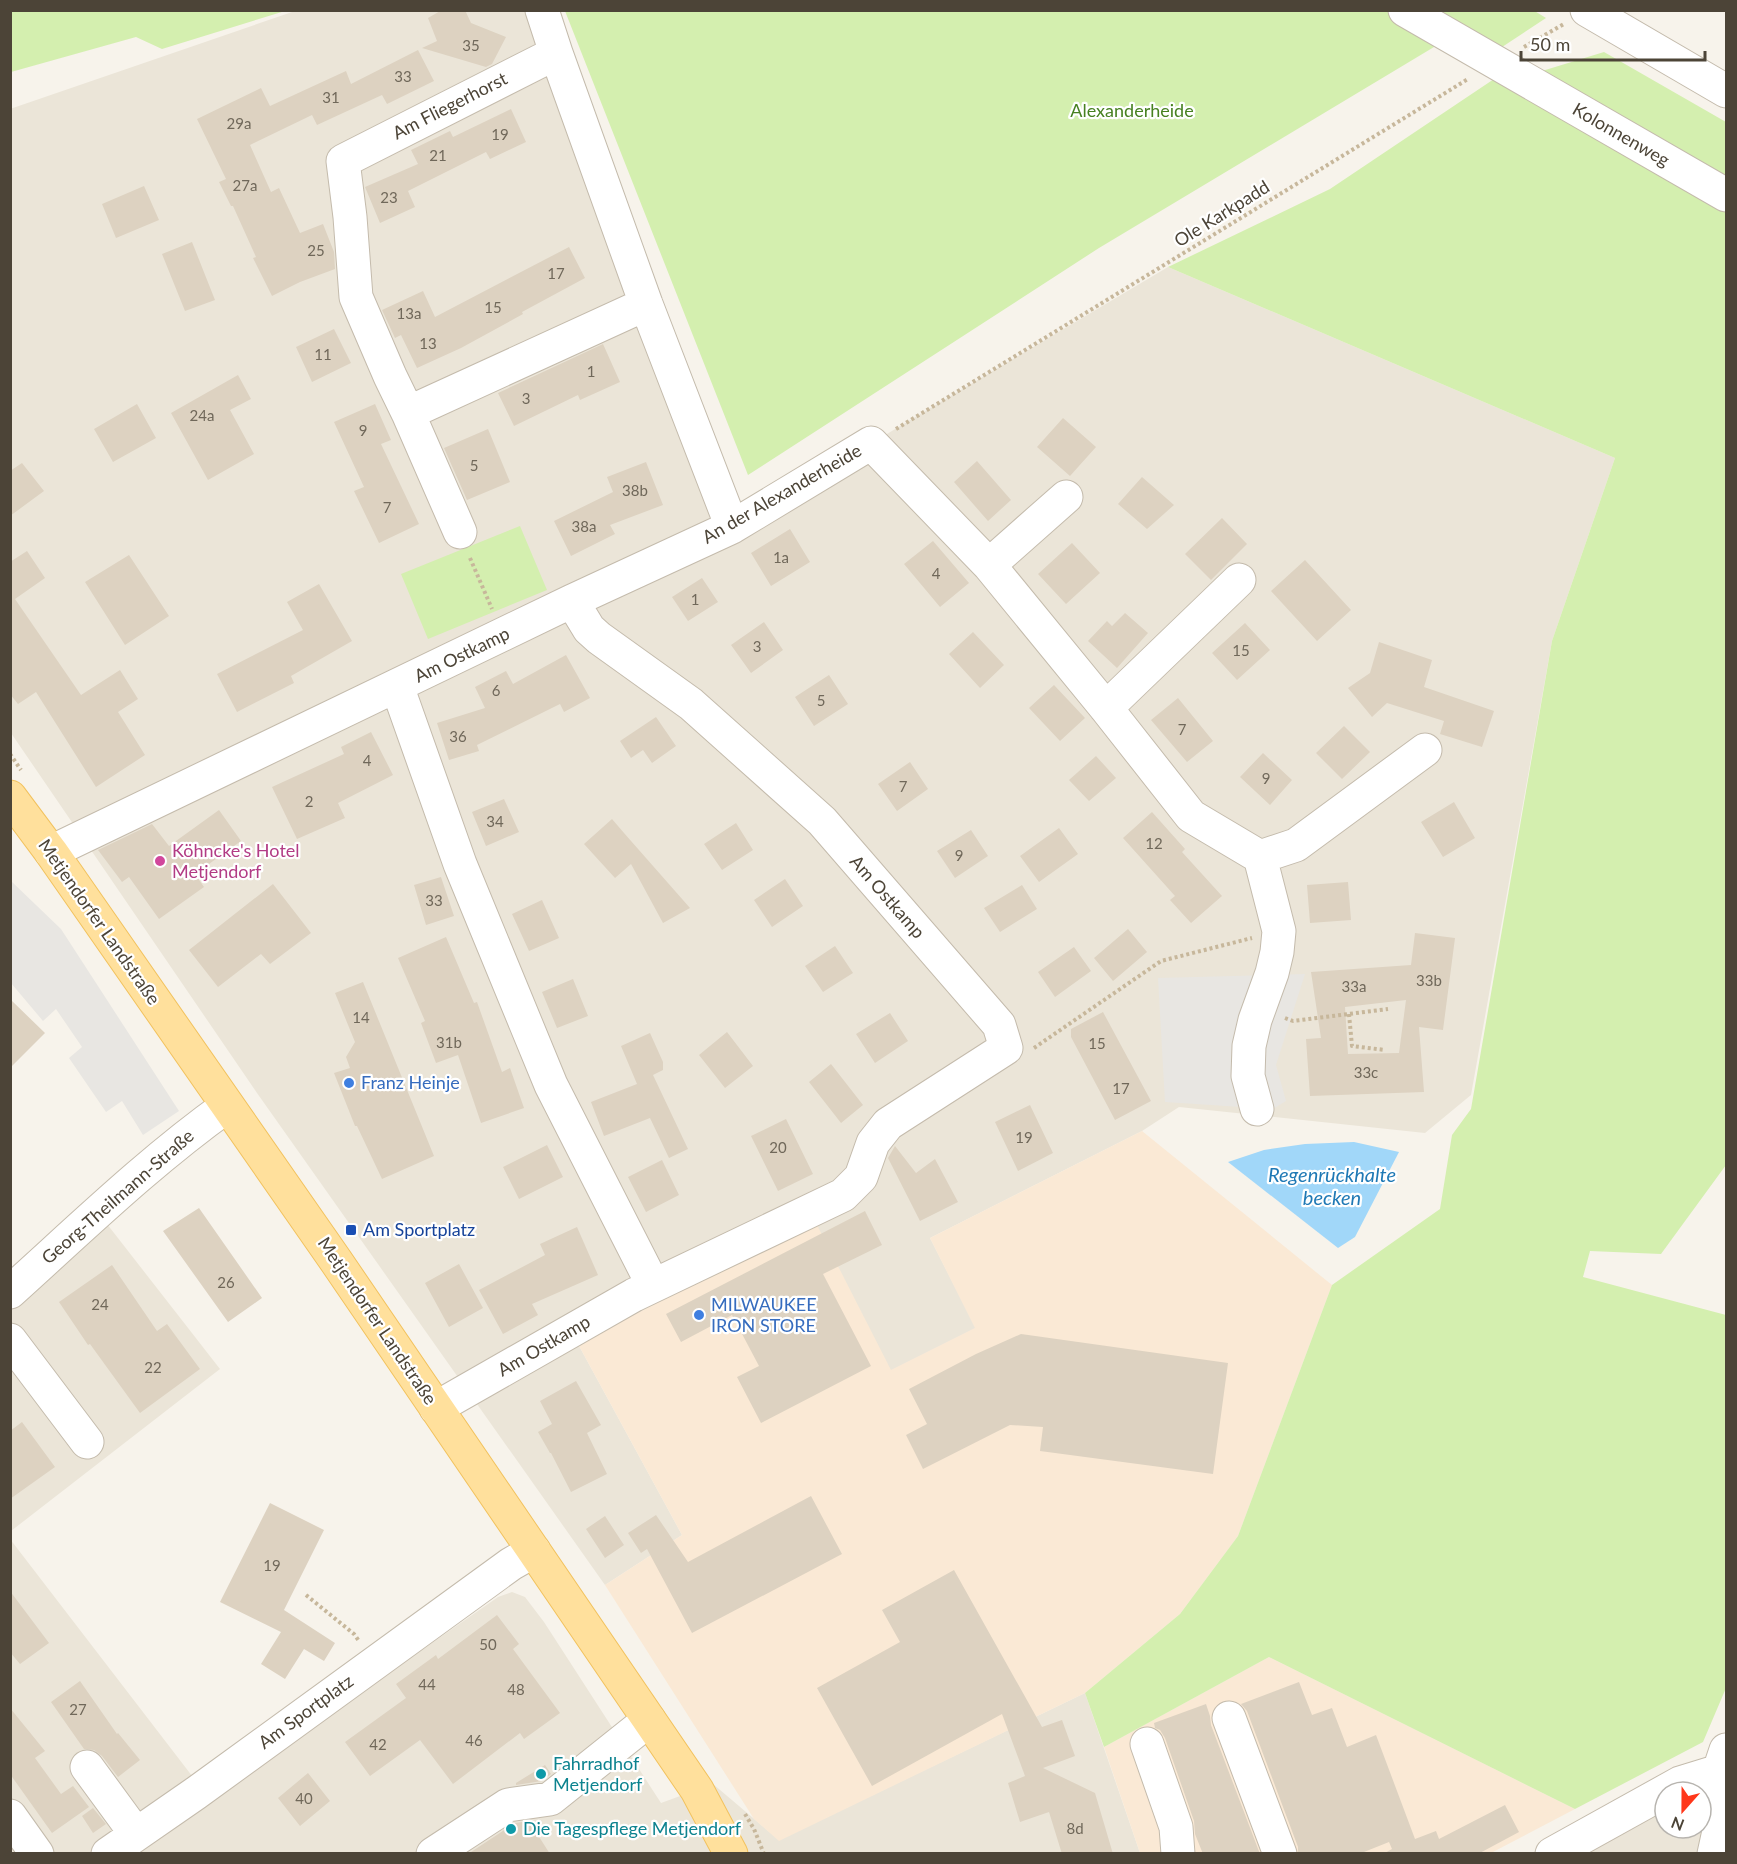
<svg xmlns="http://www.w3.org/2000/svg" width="1737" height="1864" font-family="Lato,sans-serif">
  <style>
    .residential { fill: #ebe5d8; fill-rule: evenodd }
    .commercial { fill: #fae9d5 }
    .green { fill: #d4efaf }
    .parking { fill: #e8e6e2 }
    .water { fill: #a1d7f9 }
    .building { fill: #ddd2c1; fill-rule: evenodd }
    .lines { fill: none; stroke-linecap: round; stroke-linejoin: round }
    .minor-casing { stroke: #c4bbac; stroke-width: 35 }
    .major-casing { stroke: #f2c25e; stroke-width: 35 }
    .path { stroke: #c7b79b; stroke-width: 4; stroke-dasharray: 3 3; stroke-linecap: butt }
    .minor { stroke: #fff; stroke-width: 33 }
    .major { stroke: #ffe09c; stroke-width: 33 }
    .hotel-dot { fill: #d1479c; stroke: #fff; stroke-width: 2 }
    .shop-dot { fill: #3f7fe0; stroke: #fff; stroke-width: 2 }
    .transit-dot { fill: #1a4fb4; stroke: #fff; stroke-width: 2 }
    .culture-dot { fill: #0f9aa8; stroke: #fff; stroke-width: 2 }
    .labels { text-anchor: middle; stroke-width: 4.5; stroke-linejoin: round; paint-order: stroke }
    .number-label { font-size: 15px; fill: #70685a }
    .street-label { font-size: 18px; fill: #4c4437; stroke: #fff }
    .park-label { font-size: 18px; fill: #478121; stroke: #fff }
    .hotel-label { font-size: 18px; fill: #b23c85; stroke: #fff; text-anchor: start }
    .shop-label { font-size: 18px; fill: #366cbe; stroke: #fff; text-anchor: start }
    .transit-label { font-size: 18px; fill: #164399; stroke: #fff; text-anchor: start }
    .culture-label { font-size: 18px; fill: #0d838f; stroke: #fff; text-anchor: start }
    .water-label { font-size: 20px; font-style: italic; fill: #1f79b5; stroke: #fff }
  </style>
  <rect width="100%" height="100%" fill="#f7f3eb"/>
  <path class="residential" d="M295 11H533L732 526 1168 267 1615 458 1552 641 1471 1095 1425 1133 1179 1107 1142 1131 930 1238 976 1328 890 1371 578 1344 682 1535 605 1585 257 1093 11 733 10 109Z
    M107 1224 220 1369 11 1531V1308L41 1284Z
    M10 1539 209 1798 498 1597 512 1592 525 1597 544 1622 661 1803 713 1784 779 1840 1085 1693 1140 1853H11Z
    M1719 1771 1702 1853 1556 1854 1680 1783ZM1665 1792H1701V1828H1665Z"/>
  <path class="commercial" d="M1142 1131 1332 1285 1238 1536 1180 1614 1085 1693 779 1841 754 1819 605 1585 682 1535 578 1344 815 1221 891 1370 975 1328 930 1238Z
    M1269 1657 1575 1809 1491 1853H1140L1104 1747Z"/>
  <path class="green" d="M11 10H285V11L162 49 136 37 11 72Z
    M1533 10 1546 18 1493 53 1439 44 1099 248 748 475 565 11Z
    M1604 52 1726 122V187L1529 75Z
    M1497 77 1726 208V1165L1661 1254 1590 1251 1583 1277 1726 1315V1688L1703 1742 1575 1809 1269 1657 1104 1747 1085 1693 1180 1614 1238 1536 1332 1285 1440 1209 1452 1135 1471 1109 1552 641 1615 458 1168 267 1330 189Z
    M520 526 547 590 428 639 401 574Z"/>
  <path class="parking" d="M11 881 61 929 179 1111 143 1135 122 1101 106 1112 69 1058 82 1047 56 1009 43 1021 11 983Z
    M1305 974 1276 1065 1286 1101 1273 1109 1165 1102 1158 978Z"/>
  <path class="water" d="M1354 1142 1399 1152 1355 1237 1338 1248 1228 1162 1264 1150 1305 1144Z"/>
  <path class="building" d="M442 10H465L471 23 506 37 492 64 486 67 422 48 437 41 428 18Z
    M418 50 434 81 387 104 382 95 317 125 312 115 250 145 271 192 279 188 300 233 323 224 334 252 335 269 300 282 272 296 253 258 256 257 233 206H231L219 182 226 179 197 119 261 88 270 106 346 71 351 84Z
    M511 109 526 142 490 159 486 152 408 191 415 207 380 223 365 187 418 164 411 150 450 131 453 137Z
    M144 186 159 220 116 238 102 204Z
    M192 242 215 300 185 311 162 254Z
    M569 247 585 278 522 312 523 314 461 348 417 368 401 335 395 338 382 310 423 291 435 317Z
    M334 329 351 363 312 382 296 347Z
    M603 344 620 382 580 400 578 395 514 426 498 393Z
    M238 375 251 399 230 410 254 454 208 480 171 413Z
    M137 404 156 438 113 462 94 429Z
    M375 404 391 440 381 444 419 524 379 543 354 491 364 487 334 422Z
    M1063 418 1096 447 1070 476 1037 447Z
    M488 429 510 482 467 500 444 448Z
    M977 461 1011 500 988 521 954 482Z
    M646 462 663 505 610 525 615 534 571 556 554 521 613 492 607 477Z
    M22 463 44 491 10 516V471Z
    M1142 477 1174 505 1147 529 1118 504Z
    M1222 518 1247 544 1211 580 1185 554Z
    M790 529 810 562 771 586 751 553Z
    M933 541 969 583 940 607 904 564Z
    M1072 543 1100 573 1066 604 1038 574Z
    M27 551 45 578 15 599 81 695 120 670 138 699 118 712 145 755 96 787 36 692 18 704 10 694V562Z
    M129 555 169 616 125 645 85 582Z
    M1305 560 1351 610 1317 641 1271 591Z
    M702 578 718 602 688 621 672 597Z
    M319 584 352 641 291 676 294 683 237 712 217 674 303 630 287 602Z
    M1125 613 1148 633 1117 668 1088 641 1107 621 1112 626Z
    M764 622 783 650 751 673 731 645Z
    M1245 623 1270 650 1237 680 1212 653Z
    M973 632 1004 665 980 688 949 654Z
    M1379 642 1432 660 1424 687 1494 711 1482 747 1440 734 1444 721 1387 703 1372 717 1348 688 1370 673Z
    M566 655 590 698 564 712 560 704 477 745 479 751 449 760 437 723 485 708 475 687 506 671 513 684Z
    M829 675 848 704 814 726 795 697Z
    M1054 685 1085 718 1060 741 1029 708Z
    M1178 698 1213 741 1187 762 1151 720Z
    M656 717 676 746 652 763 643 750 631 758 620 741Z
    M1344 726 1370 752 1342 779 1316 753Z
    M371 732 393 775 338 803 345 818 297 839 272 787 344 754 341 747Z
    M1263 753 1292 780 1270 805 1240 777Z
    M1096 756 1116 778 1089 801 1069 780Z
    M910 762 928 789 897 811 878 784Z
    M504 799 519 832 486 846 472 812Z
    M1454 802 1475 838 1443 857 1421 822Z
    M219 810 241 841 195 874 204 887 159 919 129 877 122 882 98 850 152 824 169 846Z
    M1152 812 1185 849 1182 852 1222 896 1191 923 1170 900 1175 896 1123 838Z
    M612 819 624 833 690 908 663 923 631 864 615 878 584 844Z
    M736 823 753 850 722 870 704 844Z
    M1059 828 1078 854 1039 882 1020 856Z
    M971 830 988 856 955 878 937 851Z
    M441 877 454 916 426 925 414 885Z
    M785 879 803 906 772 927 754 900Z
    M1348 882 1351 920 1310 923 1307 885Z
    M273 884 311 933 270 964 261 954 218 987 189 950Z
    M1022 885 1037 909 1000 932 984 908Z
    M542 900 559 938 529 951 512 914Z
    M1128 929 1147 952 1113 981 1094 958Z
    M1415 933 1455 938 1443 1030 1419 1027 1424 1092 1310 1096 1306 1039 1321 1038 1311 972 1411 965ZM1406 1000 1399 1053 1348 1054 1345 1007Z
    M446 937 474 1003 477 1002 502 1072 510 1068 524 1108 481 1123 458 1055 436 1063 421 1023 425 1021 398 958Z
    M835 946 853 973 823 992 805 966Z
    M1074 947 1091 971 1055 997 1038 972Z
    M573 979 588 1016 557 1028 542 992Z
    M363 982 434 1156 382 1179 357 1126H355L334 1073 350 1068 346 1057 355 1042 335 993Z
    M10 999 45 1033 10 1068Z
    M1103 1012 1151 1101 1115 1120 1071 1037V1029Z
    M890 1013 908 1041 875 1063 856 1034Z
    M727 1032 753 1066 725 1088 699 1055Z
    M650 1033 663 1062V1070L653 1075 688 1149 669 1158 650 1118 604 1136 591 1102 637 1084 621 1046Z
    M831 1064 863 1105 841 1123 809 1082Z
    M1030 1105 1053 1153 1018 1171 995 1122Z
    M786 1119 813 1174 778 1191 751 1136Z
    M547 1145 563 1177 519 1199 503 1167Z
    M895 1146 916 1173 935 1159 958 1202 920 1221 888 1158Z
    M662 1160 679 1195 646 1212 628 1177Z
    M199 1208 262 1298 228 1322 163 1231Z
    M865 1211 882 1245 823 1274 871 1366 761 1423 737 1377 759 1366 732 1315 681 1342 666 1314Z
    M577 1227 598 1275 532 1304 538 1315 503 1334 479 1290 545 1255 540 1244Z
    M459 1264 483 1308 449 1327 425 1283Z
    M112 1265 157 1331 167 1324 200 1369 140 1413 90 1344 88 1345 59 1302Z
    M1021 1334 1228 1363 1213 1474 1040 1451 1043 1427 1010 1425 923 1469 906 1435 927 1424 909 1389 976 1354Z
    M576 1381 601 1425 587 1433 607 1474 571 1492 551 1453H550L538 1432 552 1424 540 1401Z
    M22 1422 55 1467 10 1499V1431Z
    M811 1496 842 1554 692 1633 647 1549 641 1553 628 1533 656 1515 688 1562Z
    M270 1503 324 1530 284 1610 335 1643 324 1661 304 1649 285 1679 261 1664 281 1632 220 1602Z
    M605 1516 624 1545 605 1558 586 1529Z
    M954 1570 1042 1727 1062 1720 1075 1756 1043 1768 1095 1793 1113 1854H1062L1049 1812 1020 1822 1008 1783 1025 1776 1002 1714 872 1786 817 1688 900 1642 882 1610Z
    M10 1591 49 1643 20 1664 10 1652Z
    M497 1615 519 1644 513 1649 560 1713 524 1739 520 1733 453 1784 420 1740 370 1776 345 1742 406 1698 396 1684 436 1655 438 1659Z
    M80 1681 117 1734 118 1733 140 1760 118 1777 102 1756 94 1750 84 1749 51 1702Z
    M1299 1682 1312 1715 1332 1708 1347 1747 1376 1735 1415 1839 1436 1831 1439 1839 1505 1805 1519 1832 1478 1854H1383L1392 1849 1389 1842 1359 1854H1298V1847L1247 1711 1241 1704Z
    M1206 1704 1210 1716 1211 1725 1260 1854H1203L1195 1834 1194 1821 1165 1738 1160 1730 1155 1728 1154 1723Z
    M10 1708 45 1751 35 1758 61 1794 73 1786 89 1807 52 1833 10 1774Z
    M545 1765 551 1774 542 1781 516 1785V1783Z
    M308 1773 330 1801 300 1826 278 1798Z
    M93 1808 106 1824 93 1833 82 1816Z
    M529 1821 550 1854H468L515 1823Z"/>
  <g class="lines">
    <g class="minor-casing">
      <path id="minor" d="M542 10 556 53
        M1405 10 1726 195
        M1587 10 1726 91
        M646 304 408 413 390 376 356 297 350 217 343 161 556 53 646 304 732 527
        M408 413 460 532
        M989 565 1066 497
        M397 686 460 864 551 1085 653 1285
        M1106 708 1239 580
        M51 852 572 601 732 527 871 443 989 565 1106 708 1191 816 1260 857 1279 931 1277 952 1272 973 1255 1020 1249 1046 1248 1076 1257 1109
        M1260 857 1296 845 1425 750
        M10 1292C81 1228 150 1161 227 1106
        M10 1340 87 1442
        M436 1408 634 1295 843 1195 861 1177 873 1143 888 1124 1006 1048 999 1025 822 821 691 704 599 638 589 629 572 601
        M1229 1718 1280 1854
        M1147 1744 1176 1827 1178 1854
        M87 1767 136 1834
        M10 1816 37 1854
        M108 1854 196 1793 511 1564 534 1551
        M433 1854 508 1805 550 1799 649 1720
        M1552 1854 1680 1783 1719 1771 1726 1750
        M1714 1854 1719 1831V1771"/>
    </g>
    <g class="major-casing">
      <path id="major" d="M10 797 51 852 336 1261 697 1790 731 1854"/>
    </g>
    <path class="path" d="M1524 47 1564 24
      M896 429 1468 79
      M470 558 492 609
      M10 754 21 770
      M1349 1014 1352 1046 1385 1050
      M1285 1018 1293 1021 1388 1009
      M1034 1048 1161 961 1252 938
      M306 1595 354 1634 359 1641
      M745 1814 754 1829 764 1854"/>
    <use href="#minor" class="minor"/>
    <use href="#major" class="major"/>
  </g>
  <circle class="hotel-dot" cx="160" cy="861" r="6"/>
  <g class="shop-dot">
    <circle cx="349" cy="1083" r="6"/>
    <circle cx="699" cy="1315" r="6"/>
  </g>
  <rect class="transit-dot" x="345" y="1224" width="12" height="12" rx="3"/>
  <g class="culture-dot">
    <circle cx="541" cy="1774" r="6"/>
    <circle cx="511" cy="1829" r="6"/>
  </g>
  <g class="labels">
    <g class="number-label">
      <text x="471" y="51">35</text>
      <text x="403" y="82">33</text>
      <text x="331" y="103">31</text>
      <text x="239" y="129">29a</text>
      <text x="500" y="140">19</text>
      <text x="438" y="161">21</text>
      <text x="245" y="191">27a</text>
      <text x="389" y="203">23</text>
      <text x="316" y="256">25</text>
      <text x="556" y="279">17</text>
      <text x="493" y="313">15</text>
      <text x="409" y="319">13a</text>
      <text x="428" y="349">13</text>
      <text x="323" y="360">11</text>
      <text x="591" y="377">1</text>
      <text x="526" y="404">3</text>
      <text x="202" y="421">24a</text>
      <text x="363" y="436">9</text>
      <text x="474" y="471">5</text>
      <text x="635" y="496">38b</text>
      <text x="387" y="513">7</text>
      <text x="584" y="532">38a</text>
      <text x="781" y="563">1a</text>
      <text x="936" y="579">4</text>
      <text x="695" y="605">1</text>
      <text x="757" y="652">3</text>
      <text x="1241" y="656">15</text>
      <text x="496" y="696">6</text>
      <text x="821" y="706">5</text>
      <text x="1182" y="735">7</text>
      <text x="458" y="742">36</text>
      <text x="367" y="766">4</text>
      <text x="1266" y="784">9</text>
      <text x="903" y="792">7</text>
      <text x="309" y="807">2</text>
      <text x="495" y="827">34</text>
      <text x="1154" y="849">12</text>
      <text x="959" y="861">9</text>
      <text x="434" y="906">33</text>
      <text x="1429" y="986">33b</text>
      <text x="1354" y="992">33a</text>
      <text x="361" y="1023">14</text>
      <text x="449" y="1048">31b</text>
      <text x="1097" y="1049">15</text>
      <text x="1366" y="1078">33c</text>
      <text x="1121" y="1094">17</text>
      <text x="1024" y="1143">19</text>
      <text x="778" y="1153">20</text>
      <text x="226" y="1288">26</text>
      <text x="100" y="1310">24</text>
      <text x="153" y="1373">22</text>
      <text x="272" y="1571">19</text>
      <text x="488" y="1650">50</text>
      <text x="427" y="1690">44</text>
      <text x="516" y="1695">48</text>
      <text x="78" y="1715">27</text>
      <text x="474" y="1746">46</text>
      <text x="378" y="1750">42</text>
      <text x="304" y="1804">40</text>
      <text x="1075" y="1834">8d</text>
    </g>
    <g class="street-label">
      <text transform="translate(450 106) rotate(-27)" y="6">Am Fliegerhorst</text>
      <text transform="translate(1621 135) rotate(30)" y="6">Kolonnenweg</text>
      <text transform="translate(1222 214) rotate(-32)" y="6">Ole Karkpadd</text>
      <text transform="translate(782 494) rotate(-30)" y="6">An der Alexanderheide</text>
      <text transform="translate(462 655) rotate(-26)" y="6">Am Ostkamp</text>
      <text transform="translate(887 897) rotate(49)" y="6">Am Ostkamp</text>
      <text transform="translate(99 922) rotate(55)" y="6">Metjendorfer Landstraße</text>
      <text transform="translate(118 1197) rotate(-41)" y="6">Georg-Theilmann-Straße</text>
      <text transform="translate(377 1321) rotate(56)" y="6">Metjendorfer Landstraße</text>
      <text transform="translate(544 1346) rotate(-30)" y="6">Am Ostkamp</text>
      <text transform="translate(306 1712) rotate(-36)" y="6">Am Sportplatz</text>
    </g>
    <g class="park-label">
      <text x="1132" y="117">Alexanderheide</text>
    </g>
    <g class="hotel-label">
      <text x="172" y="857">Köhncke's Hotel<tspan x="172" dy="21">Metjendorf</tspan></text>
    </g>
    <g class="shop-label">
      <text x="361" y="1089">Franz Heinje</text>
      <text x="711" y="1311">MILWAUKEE<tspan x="711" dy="21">IRON STORE</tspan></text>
    </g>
    <g class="transit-label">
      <text x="363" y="1236">Am Sportplatz</text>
    </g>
    <g class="culture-label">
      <text x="553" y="1770">Fahrradhof<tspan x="553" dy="21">Metjendorf</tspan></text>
      <text x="523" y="1835">Die Tagespflege Metjendorf</text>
    </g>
    <g class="water-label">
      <text x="1332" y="1182">Regenrückhalte<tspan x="1332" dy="23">becken</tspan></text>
    </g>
  </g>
  <rect width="1737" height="1864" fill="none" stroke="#4c4437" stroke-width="24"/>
  <g transform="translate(1683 1810) rotate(201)"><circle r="28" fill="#ffffff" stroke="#b7b4af" stroke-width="1.5"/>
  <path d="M0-4.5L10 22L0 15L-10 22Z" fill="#ff371a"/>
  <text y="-9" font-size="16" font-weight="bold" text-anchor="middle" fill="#4c4437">N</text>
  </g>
  <path d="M1521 51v9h184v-9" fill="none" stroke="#4c4437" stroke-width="3"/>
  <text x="1530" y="51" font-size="18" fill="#4c4437" stroke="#ffffff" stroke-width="4.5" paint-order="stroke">50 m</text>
</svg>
